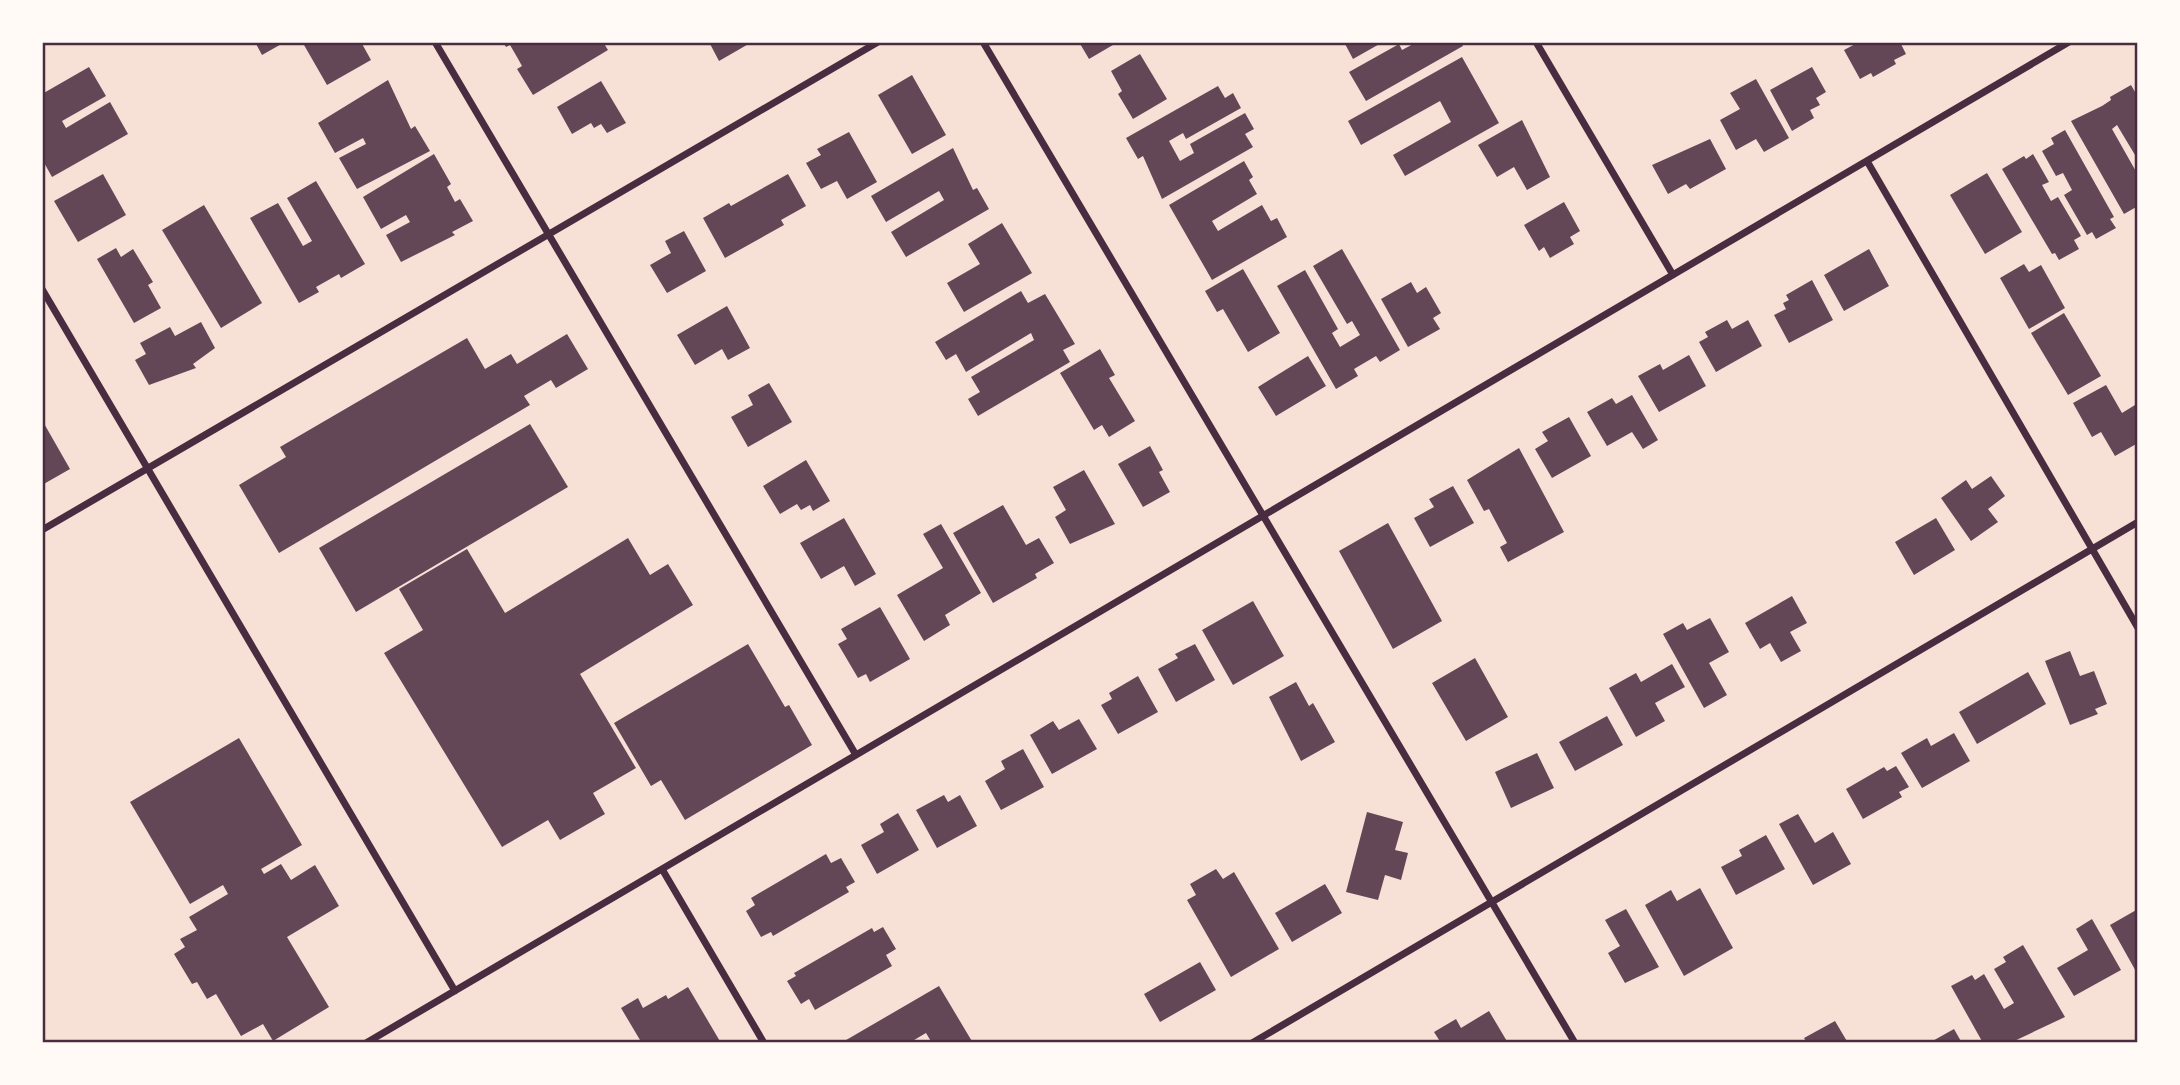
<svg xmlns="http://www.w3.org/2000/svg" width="2180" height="1085" font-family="Karla,sans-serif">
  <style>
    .building { fill: #644757 }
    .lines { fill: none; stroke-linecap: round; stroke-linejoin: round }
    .minor { stroke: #4a2c40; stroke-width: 7 }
    .neatline { fill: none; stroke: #4a2c40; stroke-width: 2.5 }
  </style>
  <rect width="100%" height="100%" fill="#f7e1d7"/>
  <path class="building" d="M255 42H285L262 55Z
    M310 42H333L335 45 340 42H361L371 60 327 85 304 45Z
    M503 42H541L543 45 548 42H603L608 50 533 95 517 69 522 66 517 57 510 45 506 47Z
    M709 42H752L719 61Z
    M1079 42H1118L1089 59Z
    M1344 42H1383L1353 59Z
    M1417 42H1461L1463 46 1366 101 1349 72 1399 44 1402 50Z
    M1859 42H1900L1906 54 1894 60 1896 64 1873 77 1871 73 1860 79 1844 50Z
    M1140 54 1167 99 1133 119 1118 94 1122 91 1111 71Z
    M1462 57 1499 123 1405 176 1393 155 1451 122 1440 101 1361 145 1348 121Z
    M89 67 106 96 62 121 66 128 110 102 128 134 52 177 42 159V94Z
    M1812 67 1826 92 1816 98 1820 105 1810 110 1814 118 1792 131 1770 90Z
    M912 75 946 135 912 154 878 95Z
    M1756 79 1789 138 1764 152 1756 139 1736 150 1720 120 1740 109 1730 93Z
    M388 80 411 129 415 126 430 151 357 189 339 158 366 144 363 138 335 153 318 123Z
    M601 81 626 123 607 133 601 124 594 128 591 123 572 134 557 107Z
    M2131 85 2138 97V160L2117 125 2112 129 2138 175V206L2124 214 2071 121 2102 106 2111 100 2110 97Z
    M1218 86 1225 98 1233 93 1241 108 1186 139 1183 133 1169 141 1180 161 1194 153 1190 144 1245 113 1254 129 1245 134 1253 147 1162 199 1143 156 1138 159 1126 138Z
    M1522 120 1550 177 1527 190 1514 167 1497 177 1478 145Z
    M2065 130 2114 217 2110 219 2116 228 2096 239 2092 232 2087 235 2064 195 2072 190 2063 173 2056 176 2042 151 2054 144 2051 138Z
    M849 132 877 182 847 199 837 181 821 189 806 163 821 155 817 149Z
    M1710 139 1726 169 1690 189 1686 184 1668 194 1652 165Z
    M953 148 973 190 977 188 989 209 906 257 891 232 944 200 939 191 886 222 871 196Z
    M434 154 451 184 447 187 455 202 460 199 473 221 452 232 455 235 401 262 386 235 410 222 406 215 381 229 363 197Z
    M2033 154 2049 182 2042 185 2051 201 2058 197 2081 236 2074 240 2079 249 2059 260 2055 253 2052 254 2002 169 2024 156 2026 159Z
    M1244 161 1253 177 1249 180 1257 194 1212 221 1218 231 1262 205 1271 221 1277 218 1287 237 1212 280 1169 205Z
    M1987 173 2022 232 1985 254 1950 195Z
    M103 174 126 215 78 242 54 201Z
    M788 174 806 206 781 220 784 225 725 258 703 218 729 203 731 206Z
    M316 181 365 264 341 278 339 274 316 287 319 292 299 303 250 218 278 203 303 246 312 241 287 198Z
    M1564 202 1580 231 1570 237 1574 244 1550 258 1544 247 1539 251 1524 225Z
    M204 205 262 303 221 328 162 230Z
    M1002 223 1032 273 964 312 947 283 980 264 968 244Z
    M684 231 706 271 667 293 650 265 671 253 665 241Z
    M116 248 121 257 133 249 153 282 148 285 161 308 134 323 97 259Z
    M1342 249 1400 350 1380 362 1376 356 1354 369 1358 376 1336 389 1277 286 1305 270 1338 329 1332 333 1340 347 1360 335 1352 321 1347 324 1313 266Z
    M1869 249 1889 286 1844 311 1824 275Z
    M2024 264 2029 272 2041 265 2065 308 2029 329 2000 278Z
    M1243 269 1280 333 1248 352 1223 309 1217 312 1205 291Z
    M1812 280 1833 320 1789 343 1774 315 1786 309 1783 303 1789 300 1786 295Z
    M1411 282 1417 293 1426 287 1441 313 1433 318 1440 329 1408 347 1381 299Z
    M1021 291 1028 303 1045 294 1075 344 1063 350 1070 362 978 416 968 399 980 392 971 377 1034 340 1031 333 966 372 956 354 946 360 935 342Z
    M727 306 750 348 728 360 722 349 695 365 677 335Z
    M2064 313 2101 376 2068 395 2031 333Z
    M1727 320 1732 329 1748 320 1762 346 1716 372 1699 342 1708 337 1705 332Z
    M201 322 215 348 193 364 196 368 149 385 135 360 146 354 140 343 170 327 175 336Z
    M567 334 588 369 556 388 551 380 524 396 530 405 279 553 239 485 286 457 280 447 467 338 485 369 511 354 517 364Z
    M1100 349 1115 375 1109 378 1135 421 1109 437 1102 425 1094 430 1060 373Z
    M1689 355 1706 386 1659 412 1638 376 1660 364 1663 370Z
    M1308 356 1326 386 1276 416 1258 387Z
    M769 383 792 422 748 447 731 417 753 405 748 395Z
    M2106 385 2122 413 2135 405 2138 411V443L2115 456 2101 432 2092 437 2073 403Z
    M1632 395 1658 440 1643 449 1632 432 1607 446 1587 412 1612 398 1616 404Z
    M1569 417 1591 456 1552 478 1535 449 1548 441 1542 432Z
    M42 420 70 469 42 485Z
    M530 424 568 487 356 612 319 548Z
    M1150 446 1163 470 1159 472 1170 492 1143 507 1118 464Z
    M1519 448 1564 532 1508 562 1500 547 1507 543 1489 509 1484 511 1467 480Z
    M806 460 830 501 813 511 810 505 801 510 797 504 780 514 763 486Z
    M1084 470 1115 524 1070 544 1055 517 1066 510 1053 487Z
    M1991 476 2005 496 1988 509 1998 522 1971 541 1941 498 1966 480 1972 489Z
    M1453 486 1474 523 1430 547 1414 518 1434 507 1429 499Z
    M1003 505 1026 545 1039 538 1054 563 1035 574 1037 578 993 603 953 533Z
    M844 518 876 574 855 586 844 566 821 579 800 543Z
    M1936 518 1955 550 1914 575 1895 542Z
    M1388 523 1442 621 1393 649 1339 551Z
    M941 524 981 593 945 615 950 625 924 641 897 595 943 568 923 534Z
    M628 538 650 575 668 564 693 605 580 674 636 768 593 793 605 814 560 840 548 820 502 847 384 653 423 630 399 589 467 549 505 613Z
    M1792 596 1807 623 1790 632 1801 651 1781 662 1770 643 1760 649 1745 623Z
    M1253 601 1284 656 1233 685 1202 630Z
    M880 607 910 659 870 682 866 674 858 678 838 644 847 639 841 629Z
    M1710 618 1729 652 1709 663 1727 695 1704 708 1663 634 1683 623 1687 630Z
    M748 644 785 707 789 705 812 745 685 820 661 780 651 786 614 723Z
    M1195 644 1215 680 1176 702 1158 669 1178 658 1175 654Z
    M2070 651 2080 676 2094 671 2107 704 2095 709 2098 714 2070 725 2045 661Z
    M1475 658 1508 717 1466 741 1432 683Z
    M1672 664 1685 687 1655 703 1665 721 1636 737 1609 688 1636 673 1641 682Z
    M2028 672 2046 704 1977 744 1959 712Z
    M1138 676 1158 712 1118 734 1101 705 1112 699 1109 693Z
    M1296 682 1309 706 1313 703 1335 742 1301 761 1269 697Z
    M1607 716 1623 745 1575 771 1559 742Z
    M1079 719 1097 749 1052 774 1030 735 1053 721 1059 730Z
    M1954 733 1970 761 1922 788 1901 753 1927 738 1931 746Z
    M239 738 302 845 261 869 264 874 281 864 291 880 315 865 339 906 287 937 329 1007 273 1041 263 1024 241 1036 216 994 207 999 197 982 192 984 174 954 185 947 180 939 197 930 189 917 228 894 223 885 190 904 130 802Z
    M1023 749 1044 787 1001 810 985 781 1005 769 1001 761Z
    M1537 753 1554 788 1511 808 1495 772Z
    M1896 766 1909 787 1899 792 1902 797 1863 819 1846 789 1884 767 1887 771Z
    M944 795 948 802 960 795 977 826 937 848 916 810Z
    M1367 812 1403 822 1395 850 1408 853 1401 880 1385 875 1378 900 1346 892Z
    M898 813 919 850 877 874 861 845 884 832 880 824Z
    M1798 814 1815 843 1833 832 1851 864 1813 885 1779 824Z
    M1766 835 1785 869 1736 895 1721 867 1742 856 1739 850Z
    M826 854 831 863 841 858 855 882 846 887 849 892 773 936 771 932 761 937 746 911 755 905 751 898Z
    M1216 869 1223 879 1234 872 1279 949 1231 977 1187 900 1196 895 1190 884Z
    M1325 884 1342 913 1292 942 1275 913Z
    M1700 888 1733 948 1684 976 1645 905 1671 890 1677 901Z
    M1626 909 1659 967 1625 983 1608 953 1620 946 1605 920Z
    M2138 909V975L2110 925Z
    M2092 919 2121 970 2074 996 2057 968 2088 950 2076 929Z
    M883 927 896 949 886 955 892 966 815 1010 809 999 801 1004 787 981 796 976 794 973 872 928 874 932Z
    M2023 945 2065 1017 2010 1043H1983L1951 986 1972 975 1975 980 1984 974 2004 1009 2014 1003 1994 969 2006 962 2003 957Z
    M1200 962 1216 990 1160 1022 1144 994Z
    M939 986 973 1043H932L926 1033 909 1043H841Z
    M688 987 721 1043H634L640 1040 621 1008 638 998 643 1008 666 995 668 999Z
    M1489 1011 1508 1043H1441L1434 1032 1456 1019 1461 1028Z
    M1835 1021 1848 1043H1807L1804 1038Z
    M1954 1029 1962 1043H1929Z"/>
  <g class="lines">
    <path class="minor" d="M435 42 856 755
      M983 42 1575 1043
      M1536 42 1673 275
      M1867 161 2138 628
      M42 289 455 991
      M42 530 878 42
      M662 869 764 1043
      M366 1043 2069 42
      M1252 1043 2138 522"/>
  </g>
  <rect width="2180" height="1085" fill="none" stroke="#fffaf5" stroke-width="88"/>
  <rect x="44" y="44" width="2092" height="997" class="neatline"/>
</svg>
